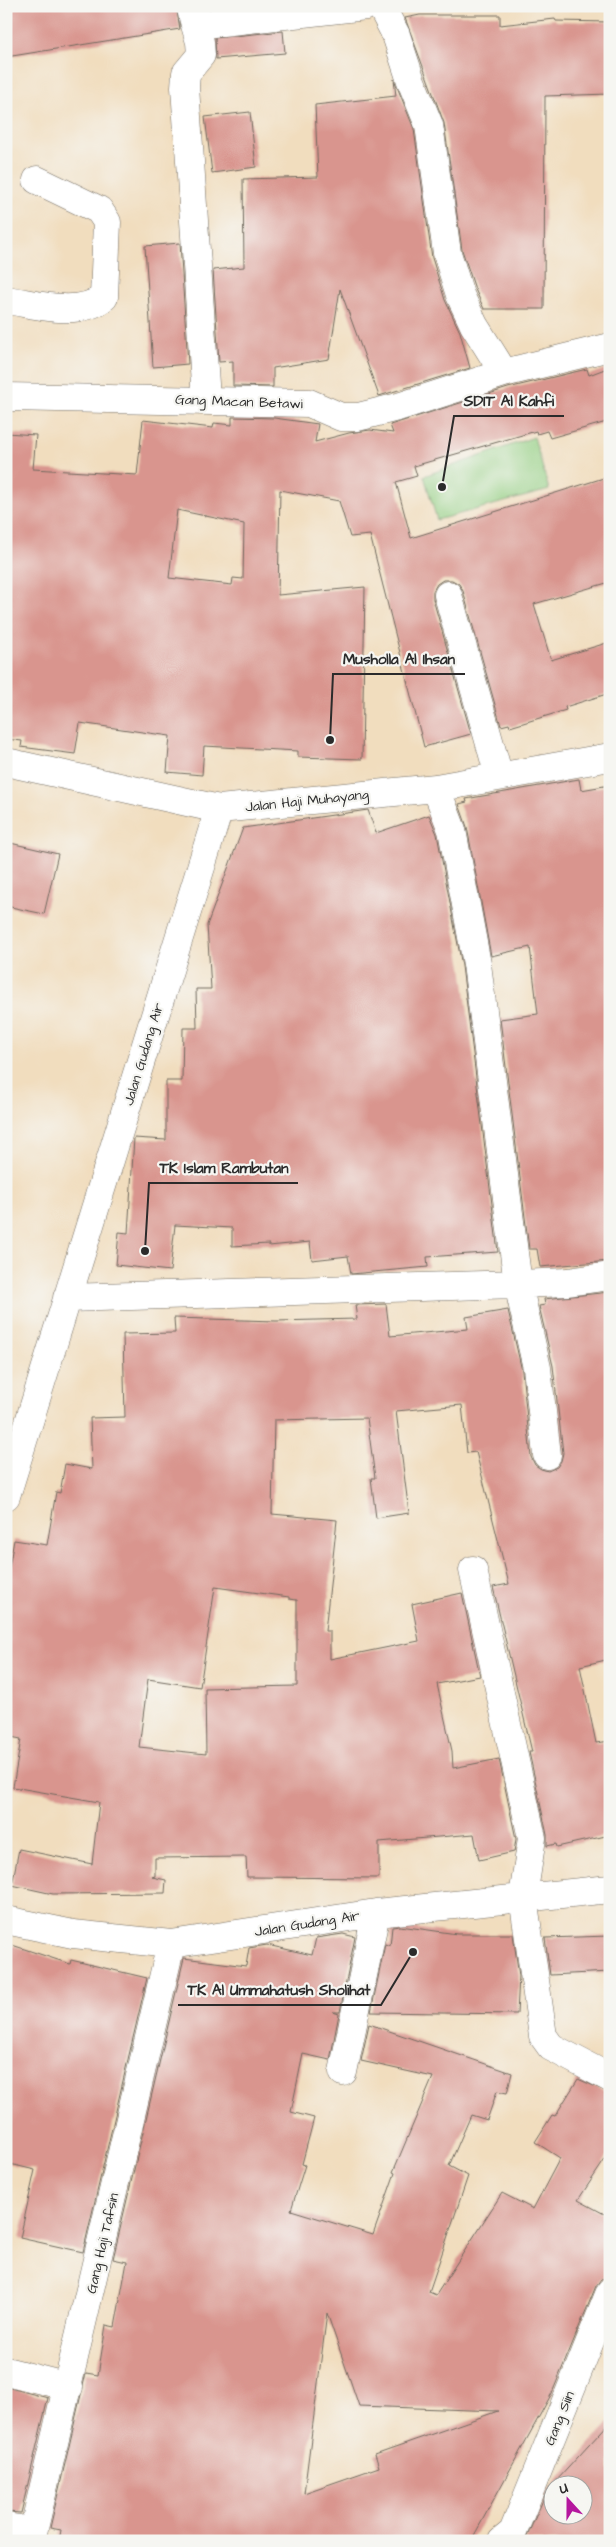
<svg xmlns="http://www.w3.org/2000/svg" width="616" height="2547" font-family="'Architects Daughter',sans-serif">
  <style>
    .green { fill: #94cf83; stroke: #607d57 }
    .building { fill: #d9958e; fill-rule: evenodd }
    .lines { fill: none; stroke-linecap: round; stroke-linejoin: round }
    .minor-casing { stroke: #70695e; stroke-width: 29 }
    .minor { stroke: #fff; stroke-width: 28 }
    .labels { text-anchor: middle; stroke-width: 4.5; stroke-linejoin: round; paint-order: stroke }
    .street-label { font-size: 14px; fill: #2b2b2b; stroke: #f6f6f2 }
    .leader { fill: none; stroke: #2b2b2b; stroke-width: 2 }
    .callout-dot { fill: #2b2b2b; stroke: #f6f6f2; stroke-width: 2 }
    .callout-label { font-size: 15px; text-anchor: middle; font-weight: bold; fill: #2b2b2b; stroke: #f6f6f2; stroke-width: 4.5; stroke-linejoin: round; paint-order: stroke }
  </style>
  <rect width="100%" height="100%" fill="#f6f6f2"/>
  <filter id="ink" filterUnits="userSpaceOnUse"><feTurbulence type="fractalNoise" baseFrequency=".02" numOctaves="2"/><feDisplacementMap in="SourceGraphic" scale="10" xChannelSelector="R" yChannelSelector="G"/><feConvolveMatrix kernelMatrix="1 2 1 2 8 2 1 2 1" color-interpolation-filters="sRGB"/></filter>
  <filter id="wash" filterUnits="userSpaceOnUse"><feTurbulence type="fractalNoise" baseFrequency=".0096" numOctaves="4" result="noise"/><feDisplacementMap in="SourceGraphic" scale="20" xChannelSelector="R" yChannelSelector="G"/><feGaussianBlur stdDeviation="1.12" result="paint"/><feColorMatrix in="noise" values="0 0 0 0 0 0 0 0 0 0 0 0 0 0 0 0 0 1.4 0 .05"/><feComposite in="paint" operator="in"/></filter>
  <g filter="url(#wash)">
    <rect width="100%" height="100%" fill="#f1ddbe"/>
    <path class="green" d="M534 437 549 490 437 520 424 476Z"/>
    <g id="blocks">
      <path class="building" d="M6 6H176L180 29 6 57Z
        M420 15H500V25L555 19 556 21 610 22V94L545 96 544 309H484L475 289 462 250 444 123 405 18Z
        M283 31 285 53 216 59 215 38Z
        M394 79 414 129 432 258 445 300 460 332 470 368 379 396 340 289 329 359 273 368V387L233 386V361L219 362 213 270 244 267 243 179 318 177 315 105 396 96Z
        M250 112 256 167 212 173 205 117Z
        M180 243 188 364 153 367 145 246Z
        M610 367V421L550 438 547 431 537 434 536 431 414 466 417 476 396 482 411 538 610 476V582L534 604 551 660 610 642V693L565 707 566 710 510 727 509 724 501 726 463 591 459 584 452 580H443L437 584 433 591V599L471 734 424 747 370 535 350 537 339 501 280 490 278 595 365 587 362 759 298 757V751L204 746 202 775 167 772 170 736 80 723 75 754 21 747 22 741 6 739V433L36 435 33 469 137 475 143 420 213 428 214 423 232 425V417L274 418 318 424 315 442 349 433 370 430 393 433 390 425 508 388 587 369 589 375ZM177 510 244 524 243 579 233 578 232 585 169 578Z
        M579 779 581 790 610 785V1261L540 1267 537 1249H529L500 1019 538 1014 530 947 491 956 467 827 459 804 467 802 466 799Z
        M368 810 376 833 429 815 437 834 462 966 498 1252 427 1257 428 1267 351 1274 348 1256 312 1260 310 1242 269 1246V1244L232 1246V1228L175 1225 170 1271 116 1265 119 1232 128 1233 134 1138 166 1140V1081H182L183 1028H197L196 989H211L207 925 243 828Z
        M6 842 58 854 44 914 6 906Z
        M610 1292V1659L580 1666 596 1743 610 1741V1835L557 1847 556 1844 547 1846V1835L529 1752H532L493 1587 509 1584 476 1452 467 1453 462 1405 396 1411 409 1513 376 1518 371 1478H375L367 1418 274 1420 272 1514 337 1520 325 1631H330V1659L419 1641 412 1604 462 1593 480 1676 437 1684 452 1751 453 1768 499 1759 516 1839 514 1852 479 1860 474 1834 379 1842V1878L247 1877 246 1857 155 1858V1876L152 1877 166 1880 165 1893 53 1894 12 1885 19 1849 92 1864 99 1802 13 1787 21 1739 6 1736V1584L14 1540 47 1545 56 1492 60 1493 65 1464 92 1469 90 1418 125 1417 123 1334 175 1333 174 1318 276 1321 357 1319 355 1305 386 1304 390 1336 468 1329 466 1317 508 1310 522 1371 531 1457 535 1465 541 1469 548 1471 557 1467 561 1461 563 1453 553 1366 539 1306 545 1305 544 1299ZM215 1587 289 1597V1599L297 1600V1686L205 1688 206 1754 139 1747 148 1679 200 1687Z
        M400 1926 457 1934H513L519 1976 517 2014 371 2012 385 1944 390 1946 392 1927Z
        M343 1934 355 1937 340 2012H333L339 2014 330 2060 303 2054 291 2112 314 2118 302 2164 305 2165 291 2210 373 2235 395 2173 393 2172 433 2077 361 2061 369 2024 512 2073 507 2093 497 2091 487 2120 471 2115 449 2166 468 2176 429 2292 436 2295 502 2193 533 2209 560 2158 535 2142 552 2115 555 2116 578 2079 610 2093V2152L578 2200 610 2217V2277L601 2279 596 2286 552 2393 471 2541H59L61 2530 50 2528 86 2373 98 2375 106 2325 115 2327 127 2262 113 2259 184 1958 246 1966 249 1948 267 1945 312 1955 316 1938ZM327 2313 359 2406 498 2411 375 2454 379 2467 304 2493Z
        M610 1936V1972L550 1975 545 1938Z
        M6 1943 70 1964 71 1960 147 1978 83 2252 20 2238 35 2170 6 2163Z
        M6 2387 48 2398 21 2513 6 2512Z
        M610 2422V2541H525L547 2491ZM554 2484H584V2514H554Z"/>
    </g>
  </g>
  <g filter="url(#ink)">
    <use href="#blocks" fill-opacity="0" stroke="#70695e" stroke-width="1"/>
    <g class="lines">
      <g class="minor-casing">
        <path id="minor" d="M381 6 396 35 411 81 429 125 447 253 460 295 474 325 504 373
          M191 9 195 25 366 6
          M195 25 200 42 201 55 186 73 185 87 206 399
          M6 300C36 304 79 318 104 297L107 222 99 210 37 180
          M6 397 309 403 341 417H358L398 407 504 373 610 347
          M448 595 499 776
          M6 762 219 809 436 788 610 757
          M436 788 452 830 477 964 518 1284 537 1368 547 1455
          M67 1298 518 1284 568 1282 610 1276
          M6 1496 219 809
          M473 1570 532 1838 523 1897 543 2036 551 2047 610 2078
          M6 1920 73 1934 171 1944 376 1913 610 1889
          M343 2072 376 1913
          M6 2371 69 2387
          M6 2527 33 2531
          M31 2541 171 1944
          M502 2541 513 2532 610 2292"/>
      </g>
      <use href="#minor" class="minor"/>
    </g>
  </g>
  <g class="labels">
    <g class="street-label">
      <text transform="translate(239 401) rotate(2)" y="5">Gang Macan Betawi</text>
      <text transform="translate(307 800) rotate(-6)" y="5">Jalan Haji Muhayang</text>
      <text transform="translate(143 1054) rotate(-73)" y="5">Jalan Gudang Air</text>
      <text transform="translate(307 1923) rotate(-9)" y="5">Jalan Gudang Air</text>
      <text transform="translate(102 2243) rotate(-77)" y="5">Gang Haji Tafsin</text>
      <text transform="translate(559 2418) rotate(-68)" y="5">Gang Siin</text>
    </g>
  </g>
  <path class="leader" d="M442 487L454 416H564M330 740L333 674H465M145 1251L149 1183H298M413 1952L381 2005H178"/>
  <g class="callout-dot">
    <circle cx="442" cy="487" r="5"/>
    <circle cx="330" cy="740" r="5"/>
    <circle cx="145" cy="1251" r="5"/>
    <circle cx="413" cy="1952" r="5"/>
  </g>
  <g class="callout-label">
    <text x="509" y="406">SDIT Al Kahfi</text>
    <text x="399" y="664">Musholla Al Ihsan</text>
    <text x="224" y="1173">TK Islam Rambutan</text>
    <text x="279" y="1995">TK Al Ummahatush Sholihat</text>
  </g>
  <rect width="616" height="2547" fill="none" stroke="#f6f6f2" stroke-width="25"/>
  <g transform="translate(568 2500) rotate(339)"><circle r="24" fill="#f6f6f2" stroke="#a5a5a2"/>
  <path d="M0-4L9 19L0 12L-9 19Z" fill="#b5179e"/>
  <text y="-8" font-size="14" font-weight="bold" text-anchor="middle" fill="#2b2b2b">U</text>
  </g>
</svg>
